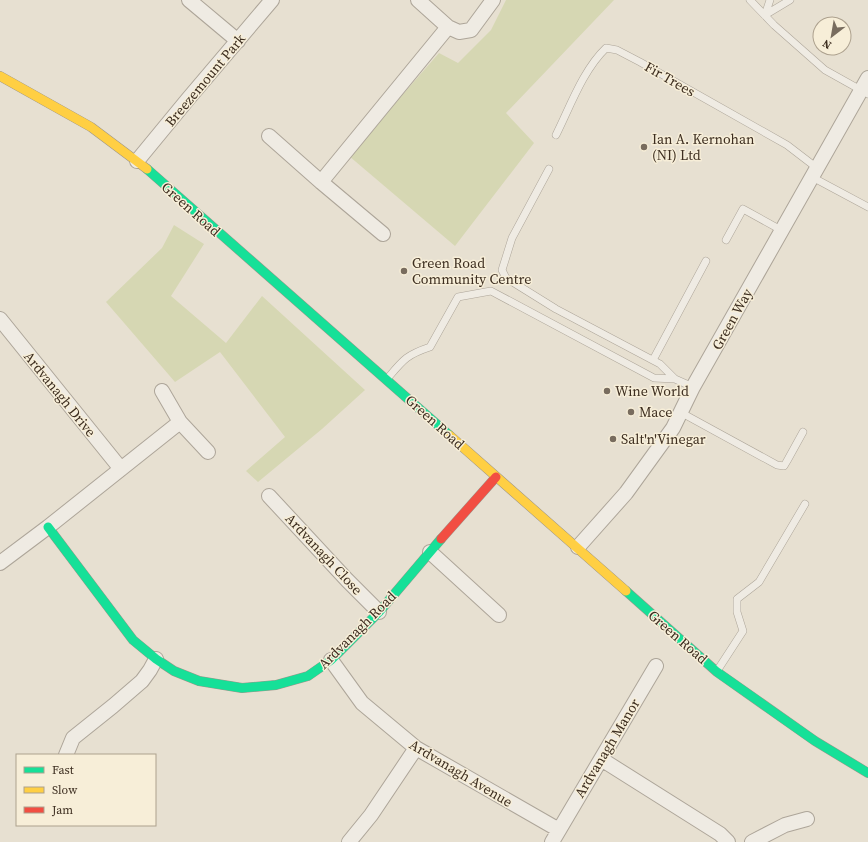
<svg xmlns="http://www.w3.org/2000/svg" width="868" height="842" font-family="'Source Serif 4',serif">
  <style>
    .green { fill: #d6d7b3 }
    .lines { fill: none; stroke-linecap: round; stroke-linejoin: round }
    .lane-casing { stroke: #ada599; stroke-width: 8 }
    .street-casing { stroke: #ada599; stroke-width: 16 }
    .fast-casing { stroke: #9c958a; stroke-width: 10 }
    .slow-casing { stroke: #9c958a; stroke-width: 10 }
    .jam-casing { stroke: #9c958a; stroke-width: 10 }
    .lane { stroke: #efebe3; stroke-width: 7 }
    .street { stroke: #efebe3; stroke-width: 14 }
    .fast { stroke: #16e098; stroke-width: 9 }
    .slow { stroke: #ffcf43; stroke-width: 9 }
    .jam { stroke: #f24e42; stroke-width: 9 }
    .poi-dot { fill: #786c5e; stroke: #f7eed8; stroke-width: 1.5 }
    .labels { text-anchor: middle; stroke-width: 3; stroke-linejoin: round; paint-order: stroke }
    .street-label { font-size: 14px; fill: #3d2e20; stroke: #f7eed8 }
    .poi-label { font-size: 14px; fill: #3d2e20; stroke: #f7eed8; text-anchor: start }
  </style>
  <rect width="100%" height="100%" fill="#e7e0d1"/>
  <path class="green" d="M506 0H614L506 113 534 143 455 246 349 156 439 53 458 63 491 30Z
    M174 225 204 244 171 296 226 343 262 296 365 390 322 429 258 482 246 471 285 437 220 352 175 382 106 302 162 248Z"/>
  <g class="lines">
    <g class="lane-casing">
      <path id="lane" d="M750 0 774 25 825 70 868 94
        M765 15 790 0
        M765 15 770 0
        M556 135C570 107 583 70 606 48L617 50 640 62 787 145 817 168
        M549 169 512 238 502 270 506 278 556 309 660 364 675 379 693 387
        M812 177 868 207
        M726 240 743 209 781 230
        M653 360 706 261
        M387 379C403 360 406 355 430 347L458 297 491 291 654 378 675 379
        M680 412 777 465 784 466 787 461 803 432
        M717 671 743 631 737 612V599L759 582 805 504"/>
    </g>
    <g class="street-casing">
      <path id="street" d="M189 0 238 41
        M418 0 448 27 459 32 471 30 493 0
        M269 136 321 182 383 234
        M137 161 188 99 272 0
        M321 182 448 27
        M0 319 121 469
        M162 391 180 422 208 452
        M269 496 347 580 379 612
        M578 547 626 493 673 428 693 387 868 78
        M430 552 499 615
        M0 563 48 527 180 422
        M331 660 362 703 416 748 559 830
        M66 755 73 738 113 706 142 681 150 670 156 659
        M601 759 720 834 728 842
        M349 842 371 815 416 748
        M552 842 656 666
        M752 842 785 825 807 819"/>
    </g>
    <g class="fast-casing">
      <path id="fast" d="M147 169 449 435
        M48 527 133 640 156 659 174 671 199 681 242 688 276 685 308 676 331 660 379 612 441 539
        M626 591 717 672 815 741 868 773"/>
    </g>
    <g class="slow-casing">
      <path id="slow" d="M0 76 91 127 147 169
        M449 435 626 591"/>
    </g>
    <g class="jam-casing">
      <path id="jam" d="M441 539 496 477"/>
    </g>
    <use href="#lane" class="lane"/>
    <use href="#street" class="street"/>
    <use href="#fast" class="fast"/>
    <use href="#slow" class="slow"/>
    <use href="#jam" class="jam"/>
  </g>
  <g class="poi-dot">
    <circle cx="644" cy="147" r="4"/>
    <circle cx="404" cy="271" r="4"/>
    <circle cx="607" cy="391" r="4"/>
    <circle cx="631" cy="412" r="4"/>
    <circle cx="613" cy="439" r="4"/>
  </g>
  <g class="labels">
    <g class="street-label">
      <text transform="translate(670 79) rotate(30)" y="5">Fir Trees</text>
      <text transform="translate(205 80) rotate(-50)" y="5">Breezemount Park</text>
      <text transform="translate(191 209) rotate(42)" y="5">Green Road</text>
      <text transform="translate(732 319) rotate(-61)" y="5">Green Way</text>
      <text transform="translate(60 394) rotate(51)" y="5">Ardvanagh Drive</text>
      <text transform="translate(435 422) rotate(42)" y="5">Green Road</text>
      <text transform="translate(324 554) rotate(47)" y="5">Ardvanagh Close</text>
      <text transform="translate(357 630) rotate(-45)" y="5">Ardvanagh Road</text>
      <text transform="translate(678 637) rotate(41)" y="5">Green Road</text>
      <text transform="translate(607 748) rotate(-59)" y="5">Ardvanagh Manor</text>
      <text transform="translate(461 773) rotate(31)" y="5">Ardvanagh Avenue</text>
    </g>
    <g class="poi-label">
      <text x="652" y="144">Ian A. Kernohan<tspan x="652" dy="16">(NI) Ltd</tspan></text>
      <text x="412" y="268">Green Road<tspan x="412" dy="16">Community Centre</tspan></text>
      <text x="615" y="396">Wine World</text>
      <text x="639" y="417">Mace</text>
      <text x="621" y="444">Salt'n'Vinegar</text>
    </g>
  </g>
  <rect x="16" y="754" width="140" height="72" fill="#f7eed8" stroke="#ada18e"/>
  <rect x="24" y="767" width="20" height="6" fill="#16e098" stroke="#ada18e"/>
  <text x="52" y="774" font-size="12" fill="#3d2e20">Fast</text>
  <rect x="24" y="787" width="20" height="6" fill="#ffcf43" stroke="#ada18e"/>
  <text x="52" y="794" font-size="12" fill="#3d2e20">Slow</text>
  <rect x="24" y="807" width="20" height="6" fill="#f24e42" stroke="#ada18e"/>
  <text x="52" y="814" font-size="12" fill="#3d2e20">Jam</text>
  <g transform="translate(832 36) rotate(211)"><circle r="19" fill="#f7eed8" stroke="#ada18e"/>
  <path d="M0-3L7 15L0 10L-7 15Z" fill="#786c5e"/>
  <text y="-6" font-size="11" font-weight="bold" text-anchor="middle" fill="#3d2e20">N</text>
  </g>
</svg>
